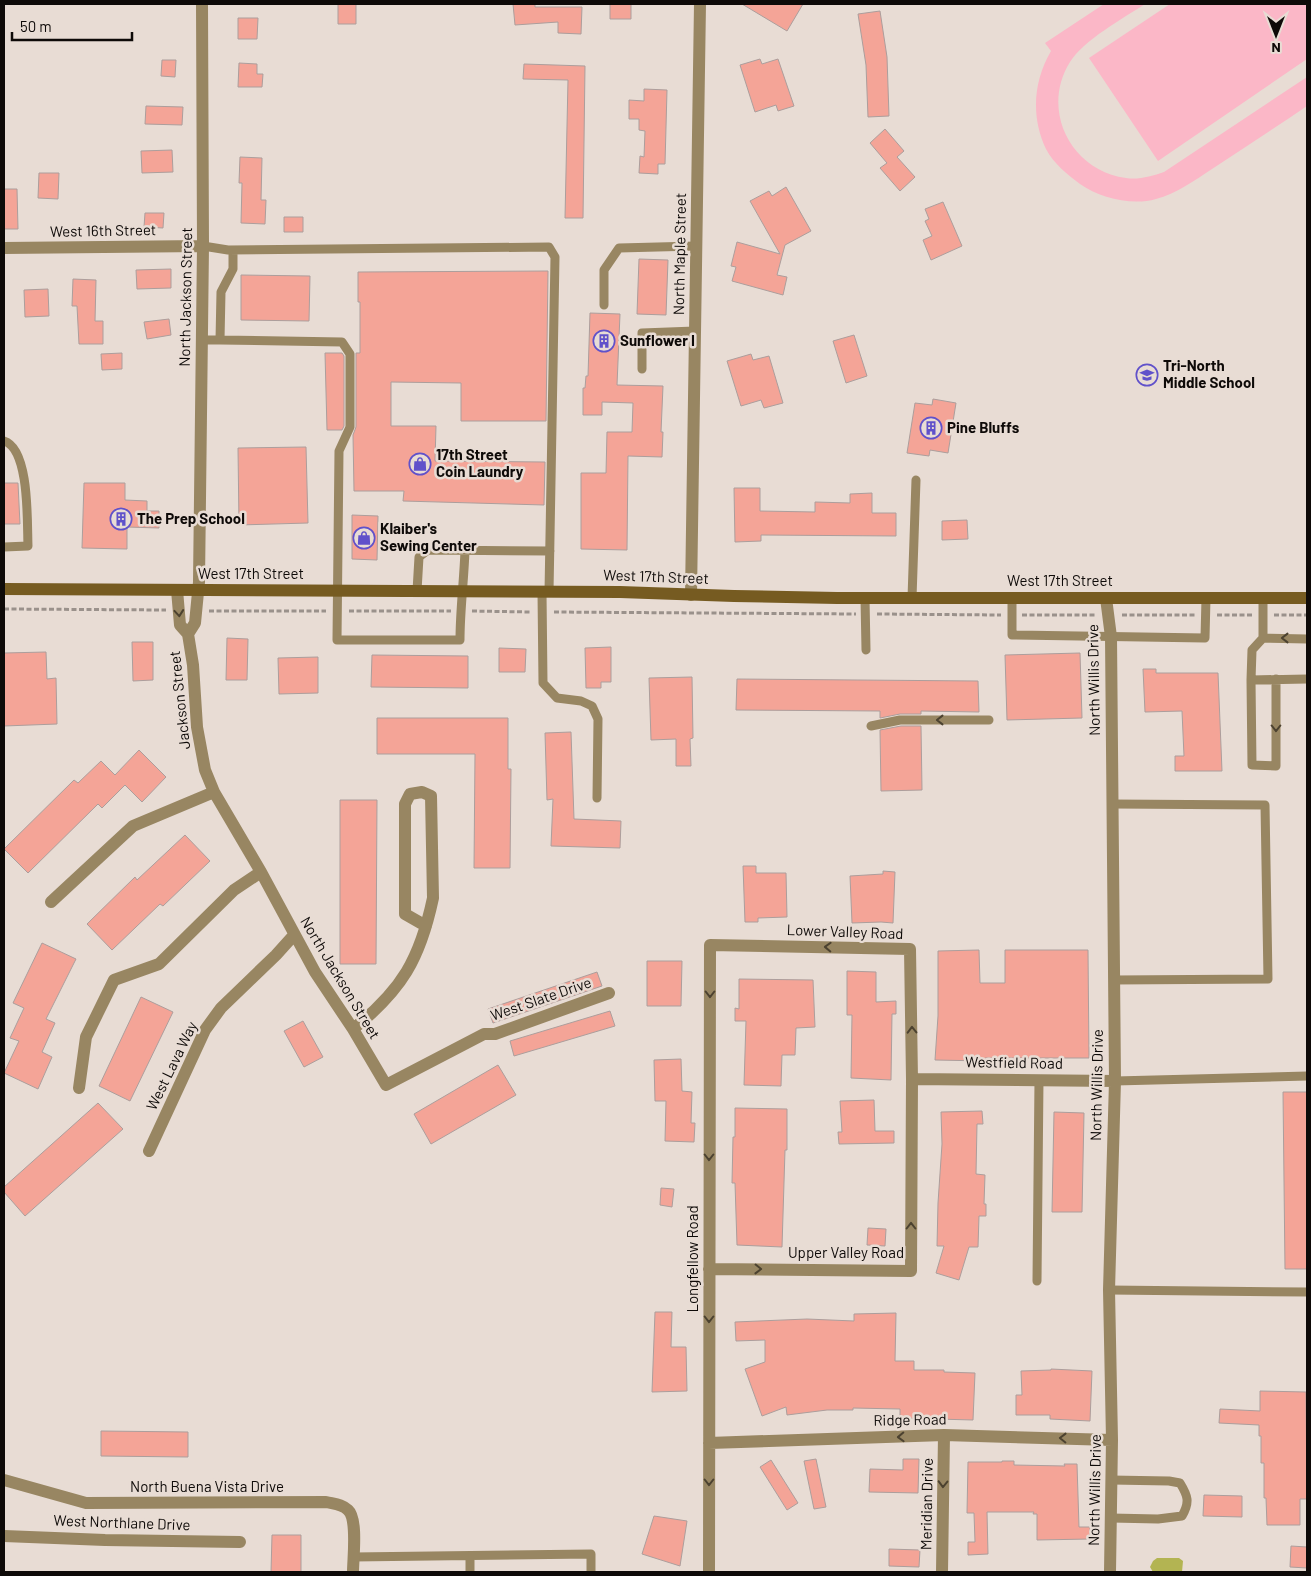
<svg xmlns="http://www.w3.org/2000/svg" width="1311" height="1576" font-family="Barlow,sans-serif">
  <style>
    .green { fill: #fbb7c7 }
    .water { fill: #b3b452 }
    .building { fill: #f4a497; stroke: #ac9e9c }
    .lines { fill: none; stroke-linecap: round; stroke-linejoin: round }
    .path { stroke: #9a918b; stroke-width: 3; stroke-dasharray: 5 2.5; stroke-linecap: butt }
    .lane { stroke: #988662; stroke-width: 9 }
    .street { stroke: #988662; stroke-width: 12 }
    .secondary { stroke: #765b21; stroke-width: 12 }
    .oneway { stroke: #4c4230 }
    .labels { text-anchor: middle; stroke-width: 5; stroke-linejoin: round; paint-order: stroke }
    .street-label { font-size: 15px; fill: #0e0a08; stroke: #e8dcd4 }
    .poi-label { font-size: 15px; font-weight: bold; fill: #0e0a08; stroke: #e8dcd4; text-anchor: start }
  </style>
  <rect width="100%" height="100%" fill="#e8dcd4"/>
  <path class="green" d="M1104 4H1145C1122 19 1084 40 1070 62 1040 110 1071 171 1126 178 1139 180 1152 176 1164 172L1307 77V106C1276 127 1244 148 1212 169 1195 180 1176 194 1156 199 1132 206 1100 198 1080 184 1067 174 1054 164 1046 149 1031 117 1033 82 1051 51L1045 43Z
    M1170 4H1307V59L1158 161 1089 58Z"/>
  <path class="water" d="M1157 1558H1179L1183 1561 1182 1572H1153L1150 1567 1153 1561Z"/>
  <path class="building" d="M338 4H356V24H338Z
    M513 4H535V7H582L581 34 558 33V22L515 25Z
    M610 4H631V19H610Z
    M742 4H803L787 31Z
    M880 11 887 57 889 116 868 117 866 65 858 14Z
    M238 18H258L257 39H238Z
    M760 59 762 64 778 59 794 106 778 111 776 105 755 112 740 65Z
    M162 60H176L175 77 161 76Z
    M239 63 257 64V74H263L262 87H238Z
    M524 64 585 66 583 218H565L568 80 523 79Z
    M644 89 667 90 665 164H658V174L639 173 640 156 644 157 645 131 639 130V119H629V100L644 101Z
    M146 106 183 107 182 125 145 124Z
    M885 129 904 151 897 157 915 177 900 191 880 168 887 163 870 143Z
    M172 150 173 172 142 173 141 151Z
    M240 157 262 158 261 200H266L265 224 241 223 242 183H239Z
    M39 173H59L58 199 38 198Z
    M786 187 811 231 785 245 777 275 787 277 783 295 732 281 736 267 731 266 737 242 780 254 750 201 769 191 772 196Z
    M4 189H17L18 229H4Z
    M943 202 962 246 931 260 923 240 932 236 925 221 929 219 925 209Z
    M145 213H164L163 228 144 227Z
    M284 217H303V232H284Z
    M639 259 668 260 666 315 637 314Z
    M171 269V288L137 289 136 270Z
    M548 271 546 421H461V383L391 382V426H436L435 461 545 462 544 505 403 501 404 491H354L353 435 356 427V353H360V302H358V272Z
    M241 275 310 276 309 321 241 320Z
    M73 279 96 280 95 321H103V344H79L77 306H72Z
    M48 289 49 316 25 317 24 290Z
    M590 313 620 314 617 385 663 386 661 432H663L662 457 628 456 627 550 581 549V473H606L607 432H632L633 403 602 402V415H583V388H585L586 376H588Z
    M169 319 171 335 147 339 144 322Z
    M854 335 867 376 846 383 833 341Z
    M122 353V369L102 370 101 354Z
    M325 353H342L344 356V426L342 430H327Z
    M751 354 753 360 769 356 783 403 764 408 761 400 741 406 727 361Z
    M933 399 956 403 948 453 930 450 929 456 907 453 915 403 932 405Z
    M306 447 308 523 239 525 238 448Z
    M4 483H18L20 524H4Z
    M84 483H125V500L147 501V511H159V528L127 527V549L82 548Z
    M734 488H760V511L815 512V502L850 503V494L872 493V513H896V536L761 535V541L735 542Z
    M352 515 378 516 377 560 352 559Z
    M967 520 968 539 942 540V521Z
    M227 638 248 639 247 680H226Z
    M132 642H153V680L133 681Z
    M611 647V682H601V688H586L585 648Z
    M499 648 526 649 525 672H499Z
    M46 652 47 679 56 678 57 724 4 726V653Z
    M1080 653 1082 718 1007 720 1005 655Z
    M372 655 468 656V688L371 687Z
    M318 657V693L279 694 278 658Z
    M1143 669H1156V673H1218L1222 771H1175V756H1184L1182 711 1145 712Z
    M692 677 693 738 690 739 691 766H676V739L651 740 649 678Z
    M737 679 978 681 979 712 921 711V714H900L880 718V711L736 710Z
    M377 718H508V769H511L510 868H474L475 754H377Z
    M901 726H921L922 790 881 791 880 730Z
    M571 732 574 819 621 821 620 848 551 846 553 799 547 800 545 733Z
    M139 750 166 777 142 802 125 785 102 808 98 804 28 873 4 849 74 780 78 783 101 761 115 775Z
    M340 800H377L376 964H340Z
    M185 835 210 861 163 906 160 904 112 950 87 924 135 877 137 880Z
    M743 866H756V873H786L787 917 758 918V922H745Z
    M883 871 895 872 893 923 881 922 852 923 850 876 883 874Z
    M42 943 76 959 46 1019 55 1023 42 1052 52 1057 38 1089 4 1073 19 1041 10 1038 24 1008 13 1003Z
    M979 950 980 983H1005V950H1088L1089 1058H985V1061L935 1060 938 1016V951Z
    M647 961H682L681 1006H647Z
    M847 971 876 972V1002L896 1001V1014H892L891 1080 851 1078 852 1015H847Z
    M597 972 602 986 493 1023 488 1009Z
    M739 979 813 980 815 1027 796 1028 795 1055H782L781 1086 744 1085 746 1021H735V1008L739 1009Z
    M141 997 173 1012 130 1101 99 1086Z
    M610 1011 615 1026 514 1056 510 1041Z
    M303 1021 323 1057 304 1067 284 1031Z
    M681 1059 682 1091 692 1092 691 1123H695L694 1142 665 1141 666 1101H655L654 1060Z
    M498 1065 516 1095 431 1144 414 1114Z
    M1283 1092H1307V1269H1285Z
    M874 1100 875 1131H894V1143L839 1144 838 1132H842L840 1101Z
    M98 1103 123 1129 25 1216 4 1192V1187Z
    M735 1108 787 1109V1150H785L782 1247 737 1245 735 1183H732L733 1137H735Z
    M982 1111 983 1124H977L976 1174 985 1175 984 1204H986V1216H979L978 1247H969L959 1280 936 1273 944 1246H937L938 1203 942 1144 941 1112Z
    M1054 1112 1084 1113 1082 1212H1052Z
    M661 1188 674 1189 672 1207 660 1205Z
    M868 1228 886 1229 885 1246 867 1245Z
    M655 1312H672L671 1347H686L687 1391 652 1392Z
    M896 1313 895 1361H914V1370H944V1372L975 1373 973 1420 900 1418V1409L853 1408V1410H827L787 1415 786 1407 762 1416 745 1369 765 1362V1340L736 1341 735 1322 807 1319 854 1321V1314Z
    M1051 1369 1092 1371 1090 1421 1050 1419V1415H1016V1395H1022L1021 1371 1051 1370Z
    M1260 1391 1306 1392 1307 1499H1300V1525H1267L1266 1498H1264V1463H1261V1436H1259V1425L1219 1423 1220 1409 1260 1411Z
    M101 1431 188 1432V1457L101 1456Z
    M816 1459 826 1507 814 1509 804 1461Z
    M903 1459H919L918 1493 869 1492 870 1469 903 1470Z
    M771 1460 798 1503 787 1510 760 1467Z
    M1002 1461H1014V1465L1065 1466 1064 1464H1077L1079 1527H1090V1539L1037 1540V1514H1033L1034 1512H987L988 1554 968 1555V1542H975L974 1513H967L968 1462H1002Z
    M1204 1495 1242 1496V1517L1203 1516Z
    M654 1516 687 1521 680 1566 642 1554Z
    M272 1535H301V1572H271Z
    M1291 1546 1307 1547V1568L1290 1567Z
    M889 1549 920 1550 919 1567 889 1566Z"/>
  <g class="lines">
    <path class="path" d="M4 609 166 610
      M209 611H326
      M349 611H451
      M472 611 531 612
      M554 612 856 614
      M877 614 1001 615
      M1022 615H1096
      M1122 615H1196
      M1217 615H1253
      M1274 615H1307"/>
    <path class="lane" d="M203 246 228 250 549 247 555 257 549 592
      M604 305V270L619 248 696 246
      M202 340H220L221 292 233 269V250
      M220 340 342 342 350 354V427L339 451 337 640H460C460 610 464 580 465 550
      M642 369V333L695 331
      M4 441C30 449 27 523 28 546L4 547
      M417 591 419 557 428 550 550 551
      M542 592 543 683 557 698 581 701 592 706 598 719 597 798
      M865 598 866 650
      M912 598 916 480
      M1012 598V635L1205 638 1206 598
      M1263 598V638
      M1276 679V766L1252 765 1251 680 1252 650 1263 638 1307 639
      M1251 680 1307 679
      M871 726 900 720H989
      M1112 804 1265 805 1268 979 1114 980
      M1115 1081 1307 1076
      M1037 1281 1039 1080
      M1109 1290 1307 1292
      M1111 1518 1158 1519 1182 1516C1190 1502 1188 1496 1180 1483L1169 1481 1111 1480
      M470 1556V1572
      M353 1557 591 1554V1572"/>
    <path class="street" d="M4 248 203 246
      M177 590 180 625 188 634 193 665 197 727 205 770 214 792 261 872 315 972 353 1029 386 1085 484 1034H495L609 993
      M691 595 700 4
      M1106 598 1111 637 1115 1081 1109 1290 1112 1440 1110 1572
      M188 634 195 623 199 582 203 246 202 4
      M51 902 133 826 214 792
      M353 1029C402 990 420 959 433 898L431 796 422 792 410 794 405 804V914L426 926
      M912 1079 1115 1081
      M79 1088 86 1037 114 980 159 964 234 890 261 872
      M149 1151 205 1030 221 1008 276 955 294 935
      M709 1443 944 1435 1112 1440
      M4 1480 86 1503 326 1502C334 1504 342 1504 348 1510 358 1519 353 1558 353 1572
      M4 1536 105 1540 240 1542
      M709 1572 710 945 910 949 912 1079 911 1271 709 1269
      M942 1572 944 1435"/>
    <path class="secondary" d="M4 589 620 592 734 596 837 598H1307"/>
  </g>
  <defs><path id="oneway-chevron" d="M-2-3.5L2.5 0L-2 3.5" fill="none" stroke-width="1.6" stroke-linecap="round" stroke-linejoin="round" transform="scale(1.25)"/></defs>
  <g class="oneway">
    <use href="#oneway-chevron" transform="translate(179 613) rotate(85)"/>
    <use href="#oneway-chevron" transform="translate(1285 638) rotate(-180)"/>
    <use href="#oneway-chevron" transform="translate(940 720) rotate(-180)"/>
    <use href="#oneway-chevron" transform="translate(1276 728) rotate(90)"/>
    <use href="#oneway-chevron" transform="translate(828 947) rotate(-178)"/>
    <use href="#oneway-chevron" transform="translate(710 994) rotate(90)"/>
    <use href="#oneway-chevron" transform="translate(912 1030) rotate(-91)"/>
    <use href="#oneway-chevron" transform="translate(709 1157) rotate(90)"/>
    <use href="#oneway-chevron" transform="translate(911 1226) rotate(-90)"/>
    <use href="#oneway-chevron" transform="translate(758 1269) rotate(1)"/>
    <use href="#oneway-chevron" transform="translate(709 1319) rotate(90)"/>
    <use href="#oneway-chevron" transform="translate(901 1437) rotate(178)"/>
    <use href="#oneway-chevron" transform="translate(1063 1438) rotate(-179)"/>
    <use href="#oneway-chevron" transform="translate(709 1482) rotate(90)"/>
    <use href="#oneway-chevron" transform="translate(943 1484) rotate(91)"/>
  </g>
  <defs>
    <g id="building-ring" transform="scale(1.125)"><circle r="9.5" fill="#e8dcd4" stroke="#6051ca" stroke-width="1.5"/><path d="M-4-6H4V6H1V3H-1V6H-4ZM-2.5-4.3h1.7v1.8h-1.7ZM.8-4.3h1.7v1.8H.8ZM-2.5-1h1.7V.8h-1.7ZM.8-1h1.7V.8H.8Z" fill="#6051ca"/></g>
    <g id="school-ring" transform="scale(1.125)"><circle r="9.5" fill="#e8dcd4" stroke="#6051ca" stroke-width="1.5"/><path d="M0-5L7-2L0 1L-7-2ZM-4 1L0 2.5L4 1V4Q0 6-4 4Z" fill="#6051ca"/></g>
    <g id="shop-ring" transform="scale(1.125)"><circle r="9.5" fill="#e8dcd4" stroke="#6051ca" stroke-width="1.5"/><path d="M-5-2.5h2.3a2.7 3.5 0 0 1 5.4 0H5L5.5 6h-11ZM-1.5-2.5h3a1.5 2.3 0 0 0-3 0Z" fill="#6051ca"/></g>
  </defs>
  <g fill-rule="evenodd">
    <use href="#building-ring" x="604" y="341"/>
    <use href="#school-ring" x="1147" y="375"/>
    <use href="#building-ring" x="931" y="428"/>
    <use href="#shop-ring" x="420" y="464"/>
    <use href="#building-ring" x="121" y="519"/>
    <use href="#shop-ring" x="364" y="538"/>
  </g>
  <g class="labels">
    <g class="street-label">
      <text transform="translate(103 231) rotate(-1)" y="5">West 16th Street</text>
      <text transform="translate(680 254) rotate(-89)" y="5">North Maple Street</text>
      <text transform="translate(186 297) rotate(-89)" y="5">North Jackson Street</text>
      <text x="251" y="579">West 17th Street</text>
      <text transform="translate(656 577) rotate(2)" y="5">West 17th Street</text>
      <text x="1060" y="586">West 17th Street</text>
      <text transform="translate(1094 680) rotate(-91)" y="5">North Willis Drive</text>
      <text transform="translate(180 700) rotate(-96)" y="5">Jackson Street</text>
      <text transform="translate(845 932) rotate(2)" y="5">Lower Valley Road</text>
      <text transform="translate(340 978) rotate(59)" y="5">North Jackson Street</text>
      <text transform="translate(541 999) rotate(-19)" y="5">West Slate Drive</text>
      <text transform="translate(1014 1063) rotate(1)" y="5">Westfield Road</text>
      <text transform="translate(172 1066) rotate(-64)" y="5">West Lava Way</text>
      <text transform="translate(1097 1085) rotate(-89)" y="5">North Willis Drive</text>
      <text x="846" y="1258">Upper Valley Road</text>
      <text transform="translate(693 1259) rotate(-90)" y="5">Longfellow Road</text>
      <text transform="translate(910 1420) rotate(-1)" y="5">Ridge Road</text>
      <text x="207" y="1492">North Buena Vista Drive</text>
      <text transform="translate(1095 1490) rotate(-89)" y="5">North Willis Drive</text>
      <text transform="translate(927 1504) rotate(-89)" y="5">Meridian Drive</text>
      <text transform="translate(122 1523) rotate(2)" y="5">West Northlane Drive</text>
    </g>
    <g class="poi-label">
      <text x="620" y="346">Sunflower I</text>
      <text x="1163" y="371">Tri-North<tspan x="1163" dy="17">Middle School</tspan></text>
      <text x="947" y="433">Pine Bluffs</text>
      <text x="436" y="460">17th Street<tspan x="436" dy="17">Coin Laundry</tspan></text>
      <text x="137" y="524">The Prep School</text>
      <text x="380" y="534">Klaiber's<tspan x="380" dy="17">Sewing Center</tspan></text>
    </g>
  </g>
  <rect width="1311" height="1576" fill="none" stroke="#0e0a08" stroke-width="10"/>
  <g transform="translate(1276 35) rotate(180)" stroke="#e8dcd4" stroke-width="4" paint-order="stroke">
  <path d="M0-4L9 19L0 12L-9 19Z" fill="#0e0a08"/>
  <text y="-8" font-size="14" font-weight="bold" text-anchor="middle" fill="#0e0a08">N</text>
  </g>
  <path d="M12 32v8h120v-8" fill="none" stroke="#0e0a08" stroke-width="2.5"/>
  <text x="20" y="32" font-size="15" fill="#0e0a08" stroke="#e8dcd4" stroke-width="4" paint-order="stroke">50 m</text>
</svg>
